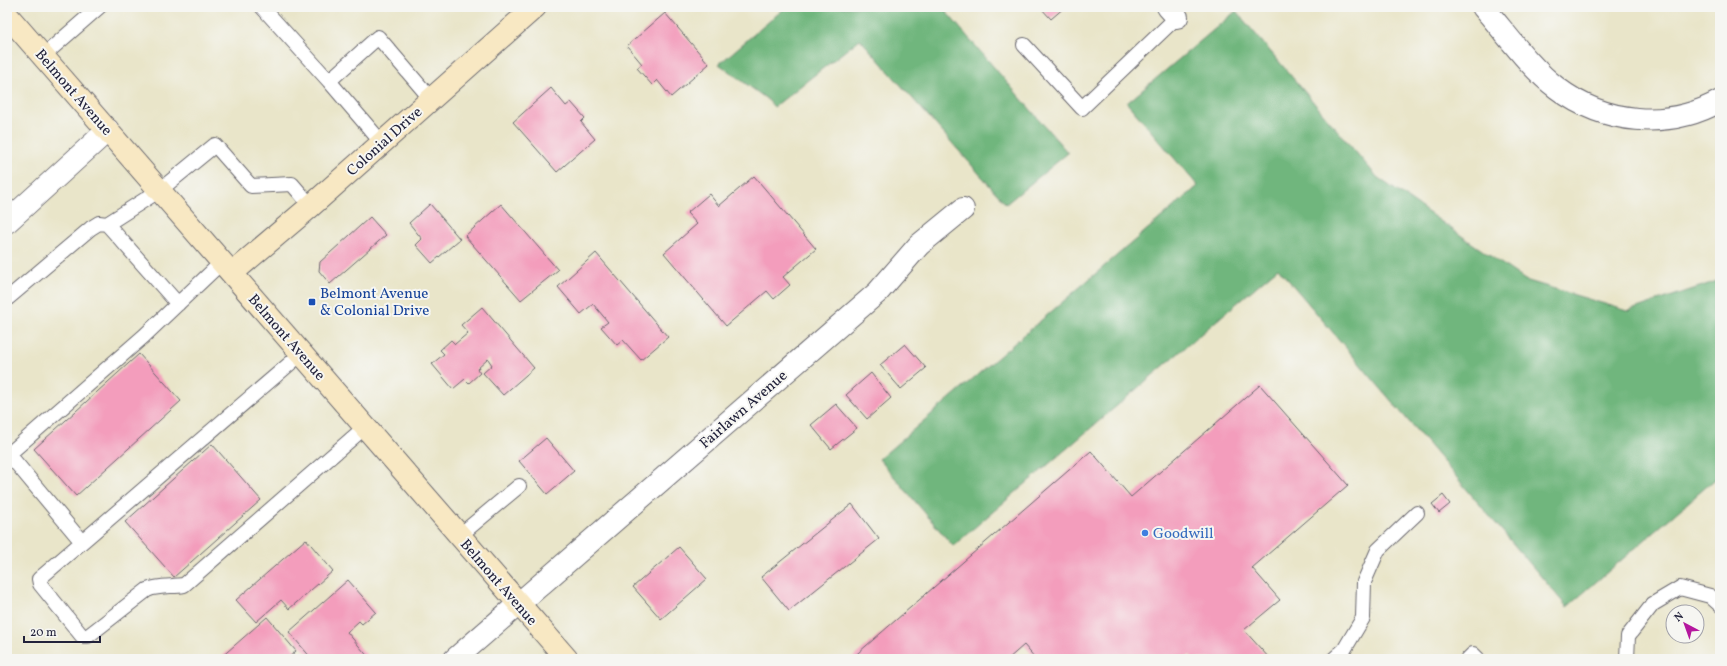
<svg xmlns="http://www.w3.org/2000/svg" width="1727" height="666" font-family="Vollkorn,serif">
  <style>
    .forest { fill: #6fb67d; stroke: #486c5c }
    .building { fill: #f39dbc }
    .lines { fill: none; stroke-linecap: round; stroke-linejoin: round }
    .lane-casing { stroke: #68666d; stroke-width: 16 }
    .street-casing { stroke: #68666d; stroke-width: 24 }
    .secondary-casing { stroke: #68666d; stroke-width: 24 }
    .lane { stroke: #fff; stroke-width: 14 }
    .street { stroke: #fff; stroke-width: 22 }
    .secondary { stroke: #f8e8c3; stroke-width: 22 }
    .transit-dot { fill: #1a4fb4; stroke: #f6f6f2; stroke-width: 1.5 }
    .shop-dot { fill: #3f7fe0; stroke: #f6f6f2; stroke-width: 1.5 }
    .labels { text-anchor: middle; stroke-width: 4; stroke-linejoin: round; paint-order: stroke }
    .street-label { font-size: 15px; fill: #22223b; stroke: #f6f6f2 }
    .transit-label { font-size: 15px; fill: #164399; stroke: #f6f6f2; text-anchor: start }
    .shop-label { font-size: 15px; fill: #366cbe; stroke: #f6f6f2; text-anchor: start }
  </style>
  <rect width="100%" height="100%" fill="#f6f6f2"/>
  <filter id="ink" filterUnits="userSpaceOnUse"><feTurbulence type="fractalNoise" baseFrequency=".025" numOctaves="2"/><feDisplacementMap in="SourceGraphic" scale="8" xChannelSelector="R" yChannelSelector="G"/><feConvolveMatrix kernelMatrix="1 2 1 2 8 2 1 2 1" color-interpolation-filters="sRGB"/></filter>
  <filter id="wash" filterUnits="userSpaceOnUse"><feTurbulence type="fractalNoise" baseFrequency=".012" numOctaves="4" result="noise"/><feDisplacementMap in="SourceGraphic" scale="16" xChannelSelector="R" yChannelSelector="G"/><feGaussianBlur stdDeviation="0.9" result="paint"/><feColorMatrix in="noise" values="0 0 0 0 0 0 0 0 0 0 0 0 0 0 0 0 0 1.4 0 .05"/><feComposite in="paint" operator="in"/></filter>
  <g filter="url(#wash)">
    <rect width="100%" height="100%" fill="#e9e5c9"/>
    <path class="forest" d="M786 7H942L1068 153 1006 204 860 39 774 107 768 100 719 64Z
      M1236 11 1377 177 1525 280 1628 311 1720 280V475L1567 607 1278 268 953 546 879 459 1198 186 1127 103Z"/>
    <g id="blocks">
      <path class="building" d="M1040 7H1065L1051 19Z
        M665 13 709 64 671 97 657 80 652 85 637 68 642 64 627 46Z
        M551 88 566 106 571 102 585 118 581 122 595 139 557 172 513 122Z
        M754 176 816 249 783 277 790 285 774 299 767 291 726 326 664 253 697 224 687 213 709 194 719 206Z
        M430 204 460 239 432 263 416 245 422 239 409 223Z
        M501 204 558 270 521 300 465 236Z
        M370 217 386 235 330 284 319 271 320 262Z
        M596 253 668 337 641 360 623 340 617 345 601 327 608 322 593 304 581 314 558 287Z
        M482 307 534 368 503 395 483 373 492 365 488 359 477 369 480 373 469 383 465 379 453 389 432 364 444 354 440 350 451 340 455 344 468 333 461 325Z
        M905 344 926 368 901 389 880 365Z
        M139 354 181 401 76 496 34 449Z
        M871 373 891 398 867 419 846 395Z
        M1260 385 1348 485 1252 568 1280 600 1244 630 1270 659H1193L1190 655 1185 659H1036L1024 645 1008 659H851L1091 451 1131 497Z
        M836 404 857 428 831 449 811 425Z
        M546 438 574 471 547 494 519 461Z
        M212 444 261 500 174 577 125 522Z
        M1443 495 1450 504 1439 513 1432 504Z
        M852 504 879 539 789 611 761 577Z
        M306 539 333 571 289 609 281 600 256 622 236 600Z
        M679 547 707 579 661 619 633 587Z
        M348 580 376 612 362 624 359 621 347 632 370 659H312L289 632Z
        M267 617 296 651 287 659H219Z"/>
    </g>
  </g>
  <g filter="url(#ink)">
    <use href="#blocks" fill-opacity="0" stroke="#68666d" stroke-width="1"/>
    <g class="lines">
      <g class="lane-casing">
        <path id="lane" d="M262 7 329 81 382 143
          M1024 45 1082 108 1177 17
          M43 56 99 7
          M329 81 378 37 431 99
          M7 299 91 228 99 223 107 224
          M178 304 107 224 160 190 215 145 251 186 292 184 311 206
          M301 354 39 579 40 584 82 636H88L147 590C159 585 172 587 184 585L365 427
          M7 452 82 542
          M9 454 144 336 222 262
          M459 536 519 486
          M1334 659 1344 650 1363 618 1364 582 1378 550 1417 513
          M1468 659 1473 654 1478 659
          M1627 659 1628 636 1653 604 1680 588 1710 596 1720 605"/>
      </g>
      <g class="street-casing">
        <path id="street" d="M1168 7 1177 17
          M1483 7C1505 32 1530 68 1557 88 1604 124 1668 130 1720 101
          M7 222 108 130
          M455 659 878 292 919 245 963 209"/>
      </g>
      <g class="secondary-casing">
        <path id="secondary" d="M7 15 567 659
          M232 273 311 206 535 7"/>
      </g>
      <use href="#lane" class="lane"/>
      <use href="#street" class="street"/>
      <use href="#secondary" class="secondary"/>
    </g>
  </g>
  <rect class="transit-dot" x="308" y="298" width="8" height="8" rx="2"/>
  <circle class="shop-dot" cx="1145" cy="533" r="4"/>
  <g class="labels">
    <g class="street-label">
      <text transform="translate(74 92) rotate(49)" y="5">Belmont Avenue</text>
      <text transform="translate(384 141) rotate(-42)" y="5">Colonial Drive</text>
      <text transform="translate(287 337) rotate(49)" y="5">Belmont Avenue</text>
      <text transform="translate(743 409) rotate(-41)" y="5">Fairlawn Avenue</text>
      <text transform="translate(499 582) rotate(49)" y="5">Belmont Avenue</text>
    </g>
    <g class="transit-label">
      <text x="320" y="298">Belmont Avenue<tspan x="320" dy="17">&amp; Colonial Drive</tspan></text>
    </g>
    <g class="shop-label">
      <text x="1153" y="538">Goodwill</text>
    </g>
  </g>
  <rect width="1727" height="666" fill="none" stroke="#f6f6f2" stroke-width="24"/>
  <g transform="translate(1685 624) rotate(319)"><circle r="19" fill="#f6f6f2" stroke="#a1a1a9"/>
  <path d="M0-3L7 15L0 10L-7 15Z" fill="#b5179e"/>
  <text y="-6" font-size="11" font-weight="bold" text-anchor="middle" fill="#22223b">N</text>
  </g>
  <path d="M24 636v6h76v-6" fill="none" stroke="#22223b" stroke-width="2"/>
  <text x="30" y="636" font-size="12" fill="#22223b" stroke="#f6f6f2" stroke-width="3" paint-order="stroke">20 m</text>
</svg>
